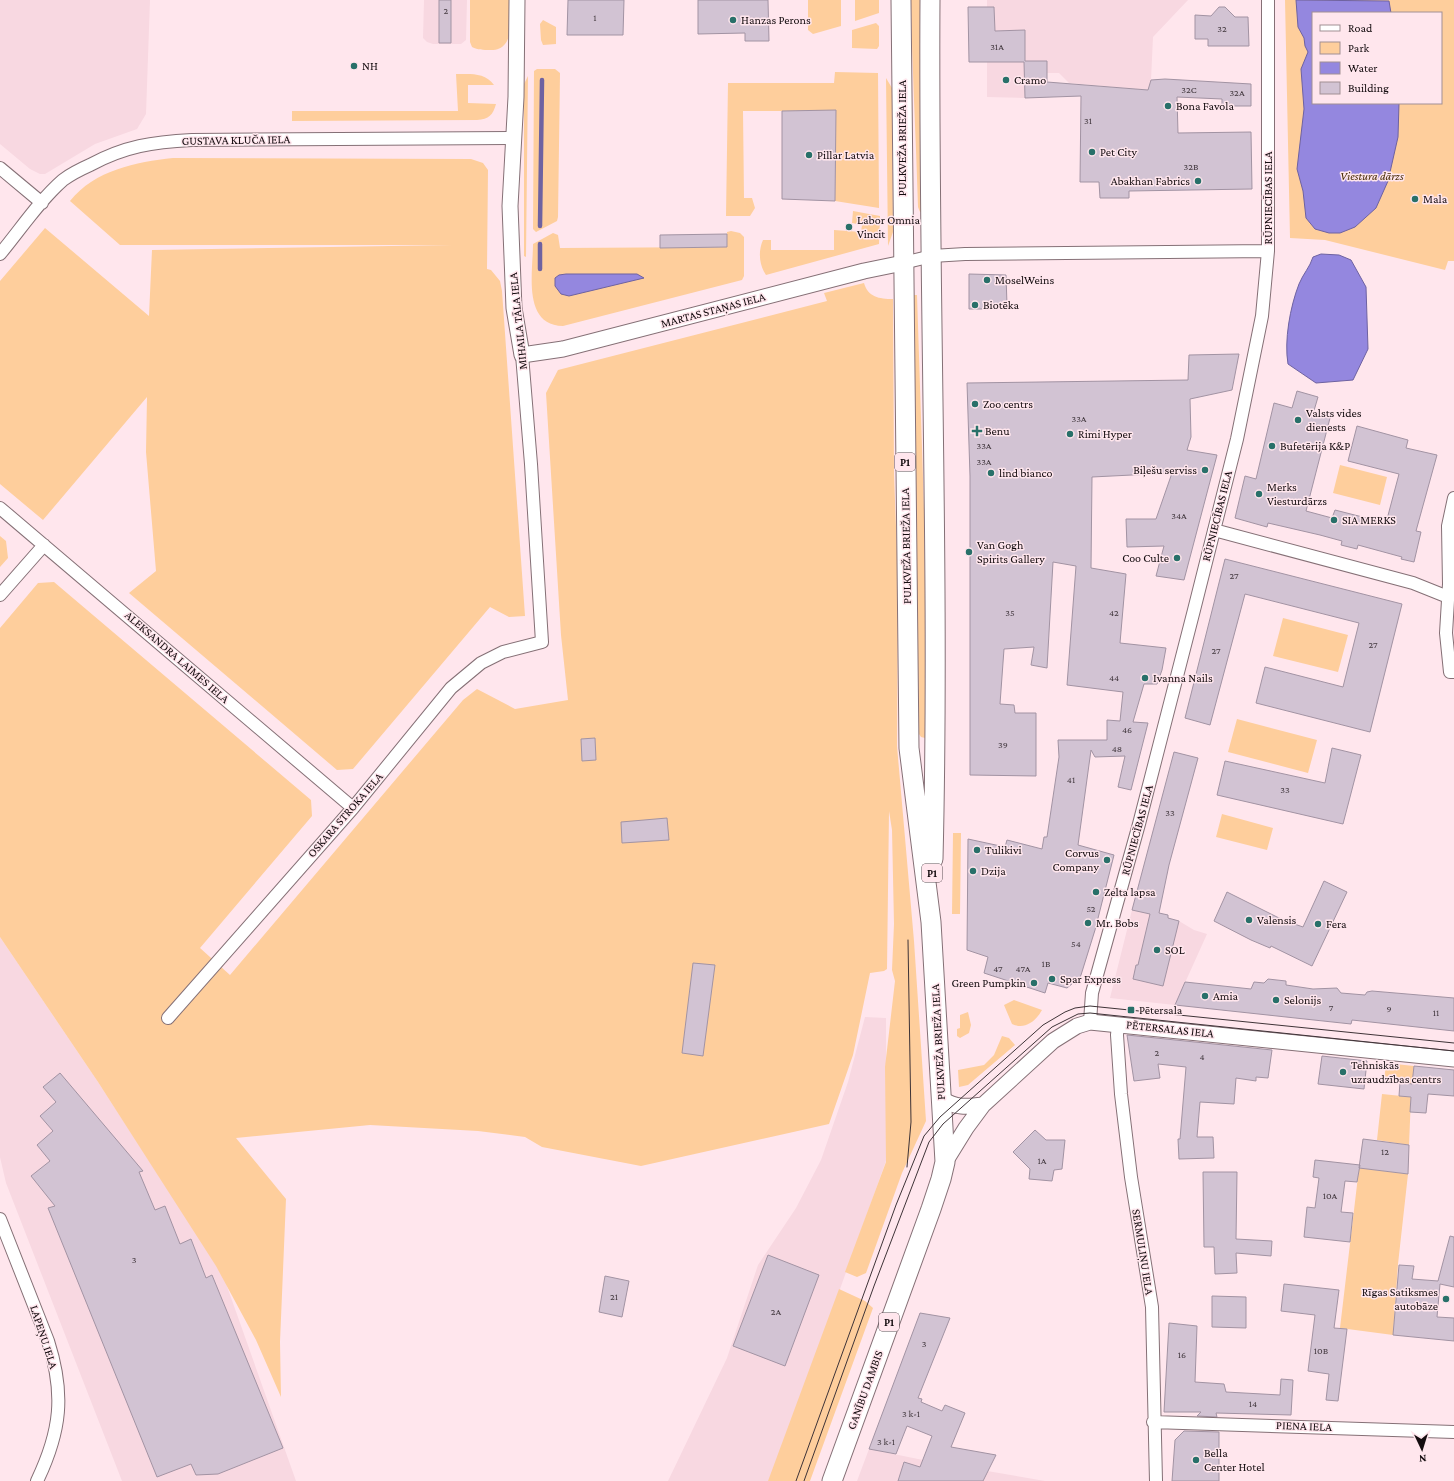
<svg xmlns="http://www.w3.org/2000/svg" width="1454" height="1481" font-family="'Crimson Pro',serif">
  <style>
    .built { fill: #f8d8e1 }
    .green { fill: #fece9c; fill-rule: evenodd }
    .water { fill: #9487df; stroke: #6e62a1 }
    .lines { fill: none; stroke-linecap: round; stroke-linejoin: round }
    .stream { stroke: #6e62a1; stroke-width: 4.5 }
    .building { fill: #d2c3d3; stroke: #a293a3 }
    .minor-casing { stroke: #857076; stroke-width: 14 }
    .tertiary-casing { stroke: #857076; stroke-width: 17 }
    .primary-casing { stroke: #857076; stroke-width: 21 }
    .minor { stroke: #fff; stroke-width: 12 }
    .tertiary { stroke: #fff; stroke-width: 15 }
    .primary { stroke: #fff; stroke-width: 19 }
    .tram { stroke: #3e3337; stroke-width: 1 }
    .poi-dot { fill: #287069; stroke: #ffe6ed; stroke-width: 1.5 }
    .labels { text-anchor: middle; stroke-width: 3; stroke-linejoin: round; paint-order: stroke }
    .number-label { font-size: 10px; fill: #443a40 }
    .shield { fill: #ffe6ed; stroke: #5a4d52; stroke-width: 1 }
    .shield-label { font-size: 11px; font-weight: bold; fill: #140c0f }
    .poi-label { font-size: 12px; fill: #140c0f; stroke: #ffe6ed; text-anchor: start }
    .street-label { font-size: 12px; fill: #140c0f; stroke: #ffe6ed }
    .park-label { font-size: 12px; font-style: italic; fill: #462a05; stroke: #ffe6ed }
  </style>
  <rect width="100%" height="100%" fill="#ffe6ed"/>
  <path class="built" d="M0 0H150L146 114 137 129 95 144 45 174H40L30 169 0 144Z
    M424 0H467L466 40 461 44H433L427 42 423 38Z
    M987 0H1188L1153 37 1151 80 1148 90 1069 83 1059 73H1047V61H1025V30L995 31 994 7H987Z
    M987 62H1024L1025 98 987 97Z
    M1132 910 1164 917 1165 914 1168 915V918L1179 921 1194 930 1207 934 1175 1005 1110 998Z
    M0 937 98 1082 223 1275 296 1481H122L6 1183 0 1157Z
    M865 1017 886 1018V1161L771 1481H668L727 1358 758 1265 796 1208 821 1160 848 1082Z
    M869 1449 923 1460 1045 1481H857Z"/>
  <path class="green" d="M470 0H510C510 18 516 51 490 50 483 50 478 50 472 47L470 42Z
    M808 0H841V26L813 34 808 30Z
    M855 0H879V13L855 21Z
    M911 0H920L922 211 920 212 918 207C916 138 912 69 911 0Z
    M1285 0H1454V261H1448L1445 270 1325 240 1290 238ZM1313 13H1441V103H1313Z
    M543 20 556 27V44L543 45 541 40 540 24Z
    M876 23 879 26V46L877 49 852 48V30Z
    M537 69H555L560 73 558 217 557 221 536 232 533 229 534 71Z
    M835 72 878 73 879 208 835 201 836 111H743L744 198H752L755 208 750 216H726L728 83H834Z
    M456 74C470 74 485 72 494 85H468V103L496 104C493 115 489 119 477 120L292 121V111H458Z
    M528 76 526 257 524 256V84Z
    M886 78 892 88 893 232 888 246Z
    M173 158 471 159 483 163 488 170 487 269 491 270 500 281 502 291 525 616 509 617 490 607 353 769 337 770 129 593 156 571 146 452 147 397 43 520 0 484V281L45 228 149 316 152 250 452 245H120L70 201C95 170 136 162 173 158Z
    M853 211 880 216 879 244 766 275C759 265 758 251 763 240H771V250H834V230L861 232 862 225 852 223Z
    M731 231 740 233 744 237V276L742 280 563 326C522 325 533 272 533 244L553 233 558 235 560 248 727 247V232Z
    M864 283C868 297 879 299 893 299L894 474 898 580 897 746 914 941 926 1121 902 1173 866 1273 857 1277 845 1272 886 1162 885 1067 895 981 892 970 894 924 892 830 889 811 887 969 884 971 870 973 853 1055 829 1124 641 1166 542 1147 525 1137 478 1131 370 1125 236 1138 286 1199 280 1342 281 1397 256 1340 216 1266 98 1082 0 937V628L38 583 54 582 311 800 312 816 200 948 230 975 463 700 477 689 515 709 568 700 561 635 546 393 558 370 827 301 824 293Z
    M913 295H917L924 509 927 734 925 738 921 737 919 734Z
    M1340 465 1387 477 1380 505 1333 493Z
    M0 536 6 541 8 558 0 567Z
    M1283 618 1348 635 1338 672 1273 656Z
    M1237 719 1317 740 1308 773 1228 752Z
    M1222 814 1273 828 1267 850 1216 837Z
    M953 833H961L960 914H952Z
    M1014 1000 1042 1010C1036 1021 1025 1030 1012 1024L1004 1005Z
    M968 1012 971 1025 969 1033 960 1038 957 1036V1029L960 1028V1015Z
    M1002 1036 1009 1038 1015 1045 968 1085 959 1087 958 1070 984 1065 994 1055Z
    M1386 1063 1414 1066 1412 1084 1384 1081Z
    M1382 1094 1411 1097 1409 1145 1377 1140Z
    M1359 1168 1408 1174 1398 1264 1393 1335 1340 1328Z
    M839 1289 865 1301 873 1308 810 1481H768Z"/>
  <path class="water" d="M1296 0 1389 1 1391 13H1313V103H1399L1398 137 1388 181 1376 208 1355 227 1340 233H1329L1315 229 1306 218 1303 191 1297 169 1304 109 1301 69 1308 52 1305 46 1304 38 1298 27Z
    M1321 254 1339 255 1351 260 1366 287 1368 349 1353 380 1316 383 1288 364C1284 341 1290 307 1299 284 1303 274 1310 267 1313 257Z
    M566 274H637L644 278 569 296 561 294 555 286V278L559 275Z"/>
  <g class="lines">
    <path class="stream" d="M540 226 542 80
      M540 244V269"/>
  </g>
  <path class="building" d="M439 0H451V43H439Z
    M568 0H624L623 35H567Z
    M698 0H768L769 41H745V33L698 34Z
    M968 7H994L995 31 1025 30V61H1047V82L1148 90 1151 80 1165 79 1251 84V106H1222V99L1177 97 1178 133 1251 132 1252 189 1129 191V198H1100L1099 182H1080L1081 96 1025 98 1024 62H969Z
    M1219 7H1225L1235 17H1248L1249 46H1208V39H1195V15L1211 16Z
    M836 110 835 201 782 199V111Z
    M727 234V247L660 248V235Z
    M969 274 1006 275 1007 305 990 306V309H969Z
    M1239 354 1232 390 1190 399 1191 437 1187 450 1217 455 1184 580 1156 576 1164 546 1127 547 1126 519H1156L1172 473 1092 477 1091 568 1126 574 1120 643 1166 648 1162 670 1157 684H1144L1133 722 1148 723 1131 790 1118 787 1125 756 1095 757 1091 750 1078 845 1114 855 1095 930 1081 975 1076 984 1073 983 1067 988 1048 983 1045 993 984 973 988 957 967 950 968 839 1005 847 1007 840 1042 849 1044 837H1047L1059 757 1058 740H1107V720L1120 721 1123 692 1067 685 1076 566 1053 562 1047 668 1031 665 1034 647 1004 649 1000 704 1014 705 1015 713H1036V776L970 775V476L967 383 1188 380 1189 355Z
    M1297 391 1318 397 1313 414 1330 418 1306 511 1332 518 1335 510 1386 523 1399 474 1348 461 1357 426 1408 440 1406 448 1437 455 1416 531 1421 532 1414 562 1401 559 1402 557 1358 545 1357 549 1341 545 1342 541 1320 535 1268 523 1267 527 1235 518 1245 476 1256 479 1274 403 1292 408Z
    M1225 559 1402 604 1370 732 1256 703 1265 667 1343 687 1359 623 1245 594 1210 725 1185 718Z
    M595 738 596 760 582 761 581 739Z
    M1332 748 1361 755 1343 824 1217 795 1225 761 1325 783Z
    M1174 752 1198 758 1169 865 1159 913 1168 915V918L1179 921 1163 986 1133 979 1136 965H1138L1150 914 1132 910Z
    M667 818 669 840 622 843 621 822Z
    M1324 881 1347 892 1312 966 1271 946 1270 948 1251 940 1214 921 1227 892 1283 920 1303 927Z
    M693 963 715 965 703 1056 682 1053Z
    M1268 979 1286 981V985L1313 989 1337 988 1341 993 1365 995 1367 992 1372 991 1454 998V1031L1352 1020 1351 1024 1175 1005 1185 982 1251 989 1254 982 1264 983Z
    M1127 1035 1272 1050 1268 1078 1256 1077V1081L1236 1078 1234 1104 1200 1102 1197 1137H1213L1214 1158 1179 1159 1178 1139H1180L1186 1067 1158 1064 1160 1078 1134 1081Z
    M1322 1056 1367 1061 1364 1089 1318 1084Z
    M1414 1066 1454 1070V1096L1428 1094 1426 1113 1410 1112 1411 1097 1399 1096 1400 1082 1412 1084Z
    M60 1073 143 1171 139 1172 155 1210 165 1206 180 1244 191 1239 206 1278 212 1275 283 1448 218 1474 196 1475 191 1464 157 1477 48 1208 55 1206 31 1176 50 1161 37 1145 53 1131 40 1116 56 1102 43 1087Z
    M1035 1130 1046 1140H1065L1062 1169 1054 1170 1052 1181 1029 1179 1030 1169 1013 1152Z
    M1363 1139 1409 1145 1408 1174 1359 1168Z
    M1315 1160 1360 1165 1357 1182 1345 1181 1341 1212 1353 1213 1350 1242 1304 1237 1307 1207 1315 1208 1319 1178 1313 1177Z
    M1203 1172H1237L1236 1239 1272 1241 1271 1256 1236 1253 1237 1273 1215 1274 1214 1247H1204Z
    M1450 1236 1454 1237V1287L1440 1284 1437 1317 1454 1318V1341L1393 1335 1399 1265 1414 1266 1412 1279 1438 1281Z
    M768 1255 819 1275 785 1366 733 1346Z
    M605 1276 629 1281 622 1317 599 1312Z
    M1284 1284 1339 1290 1334 1328 1347 1329 1338 1401 1326 1400 1329 1374 1308 1371 1315 1315 1281 1311Z
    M1212 1296 1246 1297V1328L1212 1327Z
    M920 1313 950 1318 918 1398 922 1399 921 1402 942 1411 945 1405 965 1413 951 1447 996 1455 983 1481H898L904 1462 920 1467 932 1436 907 1426 896 1454 869 1449Z
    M1169 1323 1197 1326 1195 1382 1224 1384 1226 1392 1280 1395 1281 1379 1293 1380 1291 1415 1216 1413 1217 1417 1197 1416 1201 1412H1164Z
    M1184 1431 1219 1432V1481H1172L1175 1440Z"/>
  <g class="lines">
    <g class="minor-casing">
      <path id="minor" d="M0 168 42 203
        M0 254C20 230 39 201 63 180 71 174 81 169 90 165 125 146 153 142 192 140L515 138
        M903 263 932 256 965 254 1268 251
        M1454 498 1448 526 1449 584 1446 633 1450 672H1454
        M0 508 353 808
        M1214 530 1413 583 1448 597
        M0 595 44 545
        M168 1018 353 808 451 688 481 663 503 652 542 642 531 464 522 355
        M1090 1022 1092 993 1139 824 1194 610 1237 439 1262 316 1268 251V0
        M1118 1024 1117 1035 1121 1094 1131 1177 1152 1307 1156 1481
        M0 1219 48 1341C65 1394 61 1431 37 1481
        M1153 1422 1454 1432"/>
    </g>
    <g class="tertiary-casing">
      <path id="tertiary" d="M517 0 516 97 510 206 514 308 522 355 563 349 864 271 903 263
        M942 1099C955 1108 967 1107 983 1105
        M945 1162 966 1128 983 1105 1053 1041 1077 1026 1090 1022 1454 1059"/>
    </g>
    <g class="primary-casing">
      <path id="primary" d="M930 0C928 286 940 573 933 859
        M832 1481 931 1209 941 1179 945 1162 931 922 909 748 901 0"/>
    </g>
    <use href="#minor" class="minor"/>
    <use href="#tertiary" class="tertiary"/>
    <use href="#primary" class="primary"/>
    <path class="tram" d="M907 1167 911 1122 908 940
      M796 1481 896 1205 924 1136 940 1117 1043 1025 1065 1012 1075 1008 1090 1006 1454 1043
      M804 1481 874 1286 929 1142 943 1124 1052 1027 1078 1014 1090 1013 1454 1051"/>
  </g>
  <g class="poi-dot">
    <circle cx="733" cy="20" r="4"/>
    <circle cx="354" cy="66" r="4"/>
    <circle cx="1006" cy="80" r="4"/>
    <circle cx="1168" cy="106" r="4"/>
    <circle cx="1092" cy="152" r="4"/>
    <circle cx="809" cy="155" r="4"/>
    <circle cx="1198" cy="181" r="4"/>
    <circle cx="1415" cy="199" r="4"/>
    <circle cx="849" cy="227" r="4"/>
    <circle cx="987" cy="280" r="4"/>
    <circle cx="975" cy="305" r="4"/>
    <circle cx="975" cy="404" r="4"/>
    <circle cx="1298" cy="420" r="4"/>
    <path d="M975 425h4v4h4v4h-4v4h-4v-4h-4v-4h4z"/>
    <circle cx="1070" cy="434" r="4"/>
    <circle cx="1272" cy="446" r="4"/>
    <circle cx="1205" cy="470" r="4"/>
    <circle cx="991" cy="473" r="4"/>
    <circle cx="1259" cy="494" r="4"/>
    <circle cx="1334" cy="520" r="4"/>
    <circle cx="969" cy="552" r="4"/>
    <circle cx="1177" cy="558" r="4"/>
    <circle cx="1145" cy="678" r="4"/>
    <circle cx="977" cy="850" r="4"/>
    <circle cx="1107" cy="860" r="4"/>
    <circle cx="973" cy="871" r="4"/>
    <circle cx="1096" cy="892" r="4"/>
    <circle cx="1249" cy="920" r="4"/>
    <circle cx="1088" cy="923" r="4"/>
    <circle cx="1318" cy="924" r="4"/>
    <circle cx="1157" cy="950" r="4"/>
    <circle cx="1052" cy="979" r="4"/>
    <circle cx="1034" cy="983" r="4"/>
    <circle cx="1205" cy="996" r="4"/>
    <circle cx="1276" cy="1000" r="4"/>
    <rect x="1127" y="1006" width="8" height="8" rx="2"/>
    <circle cx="1343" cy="1072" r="4"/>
    <circle cx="1446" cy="1299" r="4"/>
    <circle cx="1196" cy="1460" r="4"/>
  </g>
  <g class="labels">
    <g class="number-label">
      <text x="446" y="14">2</text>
      <text x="595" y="21">1</text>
      <text x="1222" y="32">32</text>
      <text x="997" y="50">31A</text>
      <text x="1189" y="93">32C</text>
      <text x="1237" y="96">32A</text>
      <text x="1088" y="124">31</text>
      <text x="1191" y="170">32B</text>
      <text x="1079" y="422">33A</text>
      <text x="984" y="449">33A</text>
      <text x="984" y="465">33A</text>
      <text x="1179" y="519">34A</text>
      <text x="1234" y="579">27</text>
      <text x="1010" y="616">35</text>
      <text x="1114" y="616">42</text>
      <text x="1373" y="648">27</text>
      <text x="1216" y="654">27</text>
      <text x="1114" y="681">44</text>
      <text x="1127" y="733">46</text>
      <text x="1003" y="748">39</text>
      <text x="1117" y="752">48</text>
      <text x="1071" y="783">41</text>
      <text x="1285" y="793">33</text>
      <text x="1170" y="816">33</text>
      <text x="1091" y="912">52</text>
      <text x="1076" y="947">54</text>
      <text x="1046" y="967">1B</text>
      <text x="998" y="972">47</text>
      <text x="1023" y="972">47A</text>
      <text x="1331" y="1011">7</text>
      <text x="1389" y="1012">9</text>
      <text x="1436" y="1016">11</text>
      <text x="1157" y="1056">2</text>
      <text x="1202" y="1060">4</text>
      <text x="1385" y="1155">12</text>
      <text x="1042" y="1164">1A</text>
      <text x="1330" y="1199">10A</text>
      <text x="134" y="1263">3</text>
      <text x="614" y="1300">21</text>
      <text x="776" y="1315">2A</text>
      <text x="924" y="1347">3</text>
      <text x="1321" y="1354">10B</text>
      <text x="1182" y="1358">16</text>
      <text x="1253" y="1407">14</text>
      <text x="911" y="1417">3 k-1</text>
      <text x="886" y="1445">3 k-1</text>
    </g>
    <g class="shield">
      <rect x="895" y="453" width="20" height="18" rx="3"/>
      <rect x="922" y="864" width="20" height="18" rx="3"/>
      <rect x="879" y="1313" width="20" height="18" rx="3"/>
    </g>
    <g class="shield-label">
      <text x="905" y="466">P1</text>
      <text x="932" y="877">P1</text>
      <text x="889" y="1326">P1</text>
    </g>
    <g class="poi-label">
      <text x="741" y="24">Hanzas Perons</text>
      <text x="362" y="70">NH</text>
      <text x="1014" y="84">Cramo</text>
      <text x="1176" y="110">Bona Favola</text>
      <text x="1100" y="156">Pet City</text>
      <text x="817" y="159">Pillar Latvia</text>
      <text x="1190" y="185" text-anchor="end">Abakhan Fabrics</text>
      <text x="1423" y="203">Mala</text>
      <text x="857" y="224">Labor Omnia<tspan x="857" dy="14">Vincit</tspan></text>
      <text x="995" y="284">MoselWeins</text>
      <text x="983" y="309">Biotēka</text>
      <text x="983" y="408">Zoo centrs</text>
      <text x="1306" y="417">Valsts vides<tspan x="1306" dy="14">dienests</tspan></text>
      <text x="985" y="435">Benu</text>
      <text x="1078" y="438">Rimi Hyper</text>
      <text x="1280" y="450">Bufetērija K&amp;P</text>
      <text x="1197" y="474" text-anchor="end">Biļešu serviss</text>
      <text x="999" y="477">lind bianco</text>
      <text x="1267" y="491">Merks<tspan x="1267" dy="14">Viesturdārzs</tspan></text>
      <text x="1342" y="524">SIA MERKS</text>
      <text x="977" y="549">Van Gogh<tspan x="977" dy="14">Spirits Gallery</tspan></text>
      <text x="1169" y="562" text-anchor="end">Coo Culte</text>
      <text x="1153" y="682">Ivanna Nails</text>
      <text x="985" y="854">Tulikivi</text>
      <text x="1099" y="857" text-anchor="end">Corvus<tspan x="1099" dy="14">Company</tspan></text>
      <text x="981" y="875">Dzija</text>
      <text x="1104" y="896">Zelta lapsa</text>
      <text x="1257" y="924">Valensis</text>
      <text x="1096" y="927">Mr. Bobs</text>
      <text x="1326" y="928">Fera</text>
      <text x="1165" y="954">SOL</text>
      <text x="1060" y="983">Spar Express</text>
      <text x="1026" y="987" text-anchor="end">Green Pumpkin</text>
      <text x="1213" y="1000">Amia</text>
      <text x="1284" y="1004">Selonijs</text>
      <text x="1139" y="1014">Pētersala</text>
      <text x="1351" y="1069">Tehniskās<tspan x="1351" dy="14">uzraudzības centrs</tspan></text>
      <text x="1438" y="1296" text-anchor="end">Rīgas Satiksmes<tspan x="1438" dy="14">autobāze</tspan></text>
      <text x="1204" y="1457">Bella<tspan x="1204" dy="14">Center Hotel</tspan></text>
    </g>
    <g class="street-label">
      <text transform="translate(902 138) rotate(-90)" y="4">PULKVEŽA BRIEŽA IELA</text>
      <text transform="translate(236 140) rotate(-1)" y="4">GUSTAVA KLUČA IELA</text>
      <text transform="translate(1268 198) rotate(-90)" y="4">RŪPNIECĪBAS IELA</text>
      <text transform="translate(713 310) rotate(-15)" y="4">MARTAS STAŅAS IELA</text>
      <text transform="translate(518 321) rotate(-96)" y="4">MIHAILA TĀLA IELA</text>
      <text transform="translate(1217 516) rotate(-76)" y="4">RŪPNIECĪBAS IELA</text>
      <text transform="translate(906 546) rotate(-91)" y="4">PULKVEŽA BRIEŽA IELA</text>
      <text transform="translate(177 657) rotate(41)" y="4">ALEKSANDRA LAIMES IELA</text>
      <text transform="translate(345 815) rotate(-49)" y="4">OSKARA STROKA IELA</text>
      <text transform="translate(1137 830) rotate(-75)" y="4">RŪPNIECĪBAS IELA</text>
      <text transform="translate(1170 1029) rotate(6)" y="4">PĒTERSALAS IELA</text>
      <text transform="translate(938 1042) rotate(-93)" y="4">PULKVEŽA BRIEŽA IELA</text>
      <text transform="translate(1143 1252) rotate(81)" y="4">SERMULIŅU IELA</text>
      <text transform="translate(44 1337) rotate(72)" y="4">LAPEŅU IELA</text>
      <text transform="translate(865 1390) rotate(-70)" y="4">GANĪBU DAMBIS</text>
      <text transform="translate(1304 1426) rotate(2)" y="4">PIENA IELA</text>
    </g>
    <g class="park-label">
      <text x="1372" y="180">Viestura dārzs</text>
    </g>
  </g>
  <rect x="1312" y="12" width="130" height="92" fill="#ffe6ed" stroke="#a18f94"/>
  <rect x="1320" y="25" width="20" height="6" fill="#ffffff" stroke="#a18f94"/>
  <text x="1348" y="32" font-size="12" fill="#140c0f">Road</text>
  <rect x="1320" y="42" width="20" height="12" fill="#fece9c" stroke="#a18f94"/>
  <text x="1348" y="52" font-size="12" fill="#140c0f">Park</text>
  <rect x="1320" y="62" width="20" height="12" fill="#9487df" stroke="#a18f94"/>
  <text x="1348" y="72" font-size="12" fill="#140c0f">Water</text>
  <rect x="1320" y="82" width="20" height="12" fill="#d2c3d3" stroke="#a18f94"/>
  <text x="1348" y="92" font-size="12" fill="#140c0f">Building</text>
  <g transform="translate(1422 1449) rotate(176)" stroke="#ffe6ed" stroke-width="3" paint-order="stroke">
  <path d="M0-3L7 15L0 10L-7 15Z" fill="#140c0f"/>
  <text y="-6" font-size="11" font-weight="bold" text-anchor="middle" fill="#140c0f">N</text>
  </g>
</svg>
